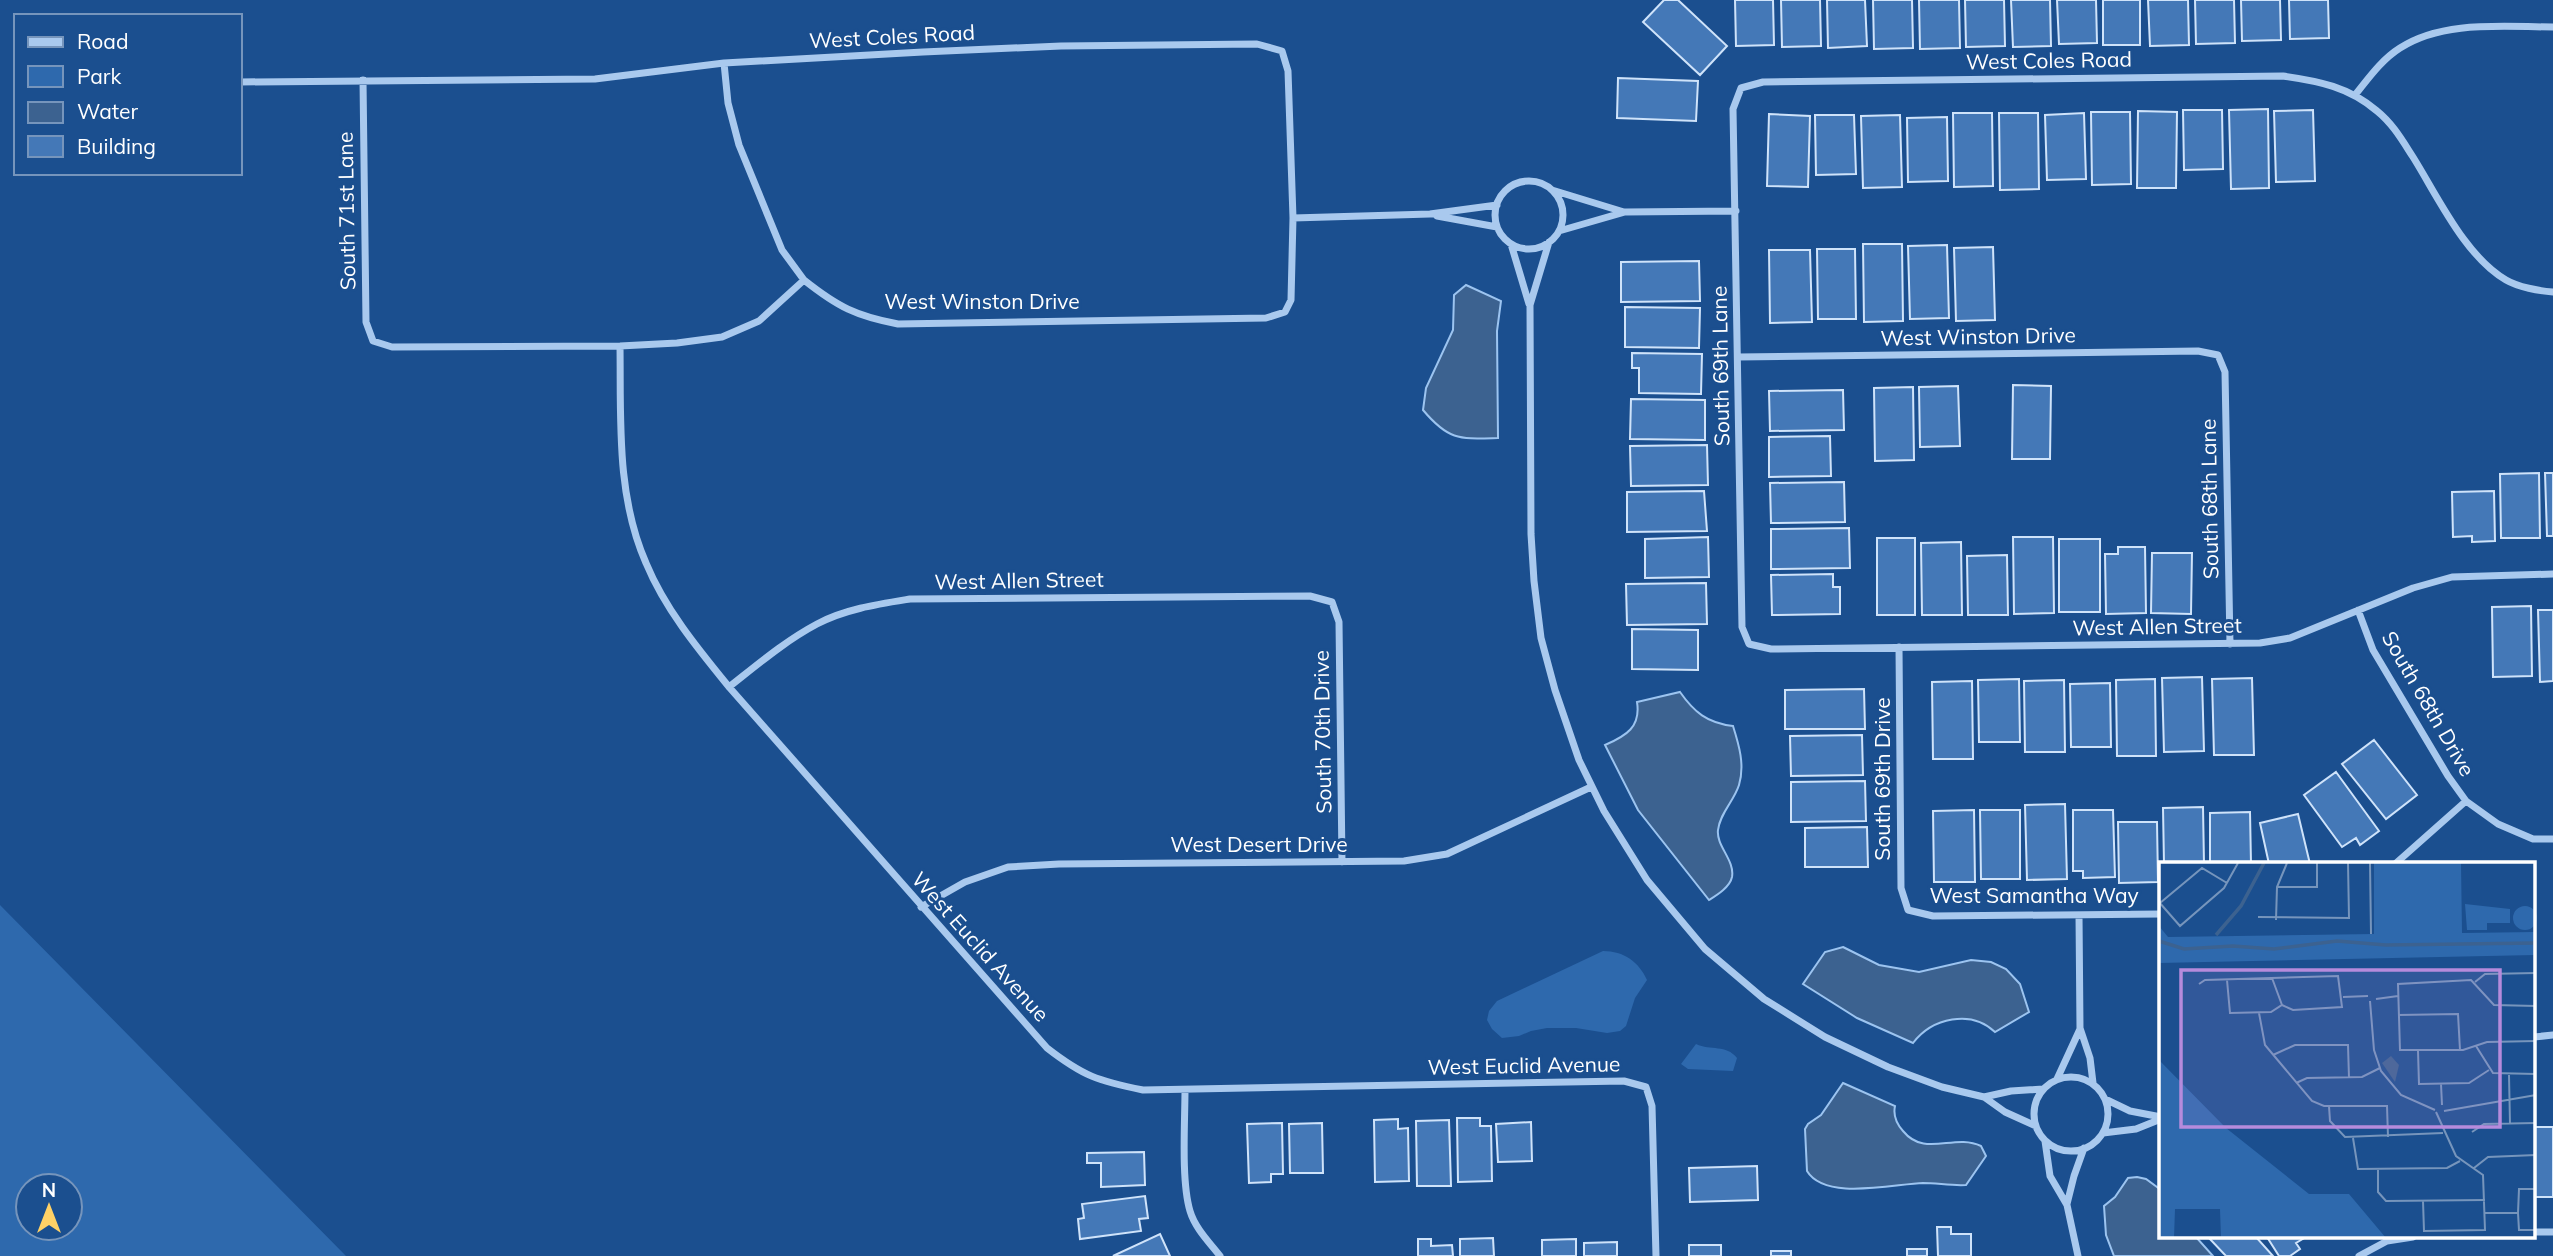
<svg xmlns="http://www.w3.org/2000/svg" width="2553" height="1256" font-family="Mulish,sans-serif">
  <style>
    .green { fill: #2e69ad; fill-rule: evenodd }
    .water { fill: #3c6290; stroke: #9cc4f0; stroke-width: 2 }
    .building { fill: #4478b7; stroke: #cfe3fa; stroke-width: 2 }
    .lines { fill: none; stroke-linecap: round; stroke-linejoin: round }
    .street { stroke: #a9c9ee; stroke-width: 7 }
    .labels { text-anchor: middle; stroke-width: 6; stroke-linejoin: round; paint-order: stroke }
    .street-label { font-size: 21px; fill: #fff; stroke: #1b4f8f }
    .inset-river { fill: none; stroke: #3c6290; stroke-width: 3.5 }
    .inset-road { fill: none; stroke: #7695bc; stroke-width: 2 }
    .view { fill: #b68bdc; fill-opacity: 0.15; stroke: #b68bdc; stroke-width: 3.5 }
    .inset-edge { fill: none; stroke: #fff; stroke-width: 3.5 }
  </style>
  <rect width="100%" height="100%" fill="#1b4f8f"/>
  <path class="green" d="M0 905 346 1256H0ZM70 1186V1228H28V1186Z
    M1603 951C1624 951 1639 962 1647 980L1635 998 1626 1026 1620 1031 1607 1033 1576 1028H1547L1531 1031 1519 1036 1502 1038 1492 1029 1487 1020 1489 1011 1497 1001Z
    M1696 1044C1711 1051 1726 1044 1737 1058L1733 1071 1688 1069 1681 1064Z"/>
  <path class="water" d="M1466 285 1501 301 1497 331 1498 438C1460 439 1449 441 1423 410L1426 388 1453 330 1454 295Z
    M1680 692C1694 712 1707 723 1733 726 1739 745 1745 765 1739 785 1734 801 1720 813 1718 830 1716 846 1735 860 1732 877 1730 887 1717 895 1709 900L1638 810 1605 745C1626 736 1641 727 1637 702Z
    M1843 947 1879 965 1919 972 1971 960 1991 962 2006 969 2020 984 2029 1012 1995 1032C1971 1009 1932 1018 1913 1043L1857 1018 1803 984 1825 952Z
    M1843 1083 1895 1106C1893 1115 1896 1123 1903 1131 1925 1158 1954 1133 1981 1146L1986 1156 1966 1185C1952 1186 1937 1183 1923 1183 1893 1184 1825 1201 1807 1171L1805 1129 1808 1124 1821 1115Z
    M2137 1177 2146 1179 2161 1190V1237H2196L2213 1256H2114L2106 1235 2104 1206 2115 1197 2128 1178Z"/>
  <path class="building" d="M1664 0H1678L1727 46 1700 75 1643 22Z
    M1735 0H1773L1774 45 1736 46Z
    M1781 0H1820L1821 46 1782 47Z
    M1827 0H1865L1867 46 1828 48Z
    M1873 0H1912L1913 48 1874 49Z
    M1919 0H1959L1960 48 1920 49Z
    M1965 0H2004L2005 46 1966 47Z
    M2011 0H2050L2051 46 2013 47Z
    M2057 0H2096L2097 43 2059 44Z
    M2103 0H2140V45H2103Z
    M2148 0H2188L2189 45 2150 46Z
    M2195 0H2234L2235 43 2196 44Z
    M2241 0H2280L2281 40 2242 41Z
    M2289 0H2328L2329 38 2290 39Z
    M1618 78 1698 81 1696 121 1617 118Z
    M2268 109 2269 188 2231 189 2229 110Z
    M2183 110H2222L2223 169 2184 170Z
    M2313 110 2315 181 2276 182 2274 111Z
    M2138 111 2177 112 2176 188H2137Z
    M2091 112H2130L2131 184 2092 185Z
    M1953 113H1992L1993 186 1954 187Z
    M1999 113H2038L2039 189 2000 190Z
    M2084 113 2086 179 2047 180 2045 115Z
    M1769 114 1810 116 1808 187 1767 186Z
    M1815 115H1854L1856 174 1816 175Z
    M1900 115 1902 187 1863 188 1861 116Z
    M1947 117 1948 181 1908 182 1907 118Z
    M1863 244H1902L1903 321 1864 322Z
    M1947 245 1949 318 1910 319 1908 246Z
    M1993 247 1995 320 1956 321 1954 248Z
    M1817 249H1855L1856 319H1818Z
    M1769 250H1810L1812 322 1770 323Z
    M1699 261 1700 301 1621 302V262Z
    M1625 307 1700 308 1699 348 1625 347Z
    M1632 353 1702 354 1701 394 1639 393V368H1632Z
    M2013 385 2051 386 2050 459H2012Z
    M1958 386 1960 446 1920 447 1919 387Z
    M1913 387 1914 460 1875 461 1874 388Z
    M1843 390 1844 430 1770 431 1769 391Z
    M1631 399 1705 400V440L1630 439Z
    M1830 436 1831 476 1769 477V437Z
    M1707 445 1708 485 1631 486 1630 446Z
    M2539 473 2540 538H2501L2500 474Z
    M2545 473H2553V536H2547Z
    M1844 482 1845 522 1771 523 1770 483Z
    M1704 491 1707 531 1627 532V492Z
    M2494 491 2495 541 2472 542V536L2453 537 2452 492Z
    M1849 528 1850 568 1771 569V529Z
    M1708 537 1709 577 1645 578V539Z
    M2013 537H2053L2054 613 2014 614Z
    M1877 538H1915V615H1877Z
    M2059 539H2100V612H2059Z
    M1961 542 1962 615H1922L1921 543Z
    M2118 547H2145L2146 613 2106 614 2105 554H2118Z
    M2152 553H2192L2191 614 2151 613Z
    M2007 555 2008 615H1968L1967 556Z
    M1833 574V587H1840V614L1772 615 1771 575Z
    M1706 583 1707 624 1627 625 1626 584Z
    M2531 606 2532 676 2493 677 2492 607Z
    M2538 610H2553V681L2540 682Z
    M1632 629 1698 630V670L1632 669Z
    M2202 677 2204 751 2164 752 2162 678Z
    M2252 678 2254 755H2214L2212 679Z
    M2019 679 2020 742H1979L1978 680Z
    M2155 679 2156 756H2117L2116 680Z
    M2064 680 2065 752H2025L2024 681Z
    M1972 681 1973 759H1933L1932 682Z
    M2110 683 2111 747H2071L2070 684Z
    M1864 689 1865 729H1785V690Z
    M1862 735 1863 775 1791 776 1790 736Z
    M2374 740 2417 795 2386 819 2342 764Z
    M2336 772 2379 831 2360 845 2356 838 2342 847 2304 795Z
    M1865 781 1866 821 1791 822V782Z
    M2065 804 2067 879 2027 880 2025 805Z
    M2203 807 2204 864H2164L2163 808Z
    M1974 810 1975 882H1934L1933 811Z
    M1980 810H2020V879H1981Z
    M2073 810H2113L2115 877 2083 878V871H2073Z
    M2250 812 2251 864H2210V813Z
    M2298 814 2310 864H2269L2260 823Z
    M2118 822H2157L2158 882 2119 883Z
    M1867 827 1868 867H1805V828Z
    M1457 1118H1480V1126H1491L1492 1181 1458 1182Z
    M1398 1119V1129L1408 1128 1409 1181 1375 1182 1374 1120Z
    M1449 1120 1451 1186H1417L1416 1121Z
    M1531 1122 1532 1161 1498 1162 1496 1124Z
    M1282 1123 1283 1174H1271V1182L1249 1183 1247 1124Z
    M1322 1123 1323 1173H1290L1289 1124Z
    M2534 1127H2553V1197H2534Z
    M1144 1152 1145 1185 1101 1187V1163H1087V1153Z
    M1757 1166 1758 1200 1690 1202 1689 1168Z
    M1145 1196 1148 1218 1139 1219 1141 1231 1080 1239 1078 1219 1084 1218 1082 1204Z
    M1937 1227H1951V1234H1971V1256H1938Z
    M1160 1234 1170 1256H1113Z
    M2208 1237H2256L2273 1256H2226Z
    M2267 1237H2306L2296 1243 2300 1249 2290 1256H2279Z
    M1493 1238 1494 1256H1460V1239Z
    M1418 1239H1431V1246L1452 1245 1453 1256H1418Z
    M1576 1239V1256H1542V1240Z
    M1617 1242V1256H1584V1243Z
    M1689 1245H1721V1256H1689Z
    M1907 1249H1927V1256H1907Z
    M1771 1251H1791V1256H1771Z"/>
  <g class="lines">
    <path class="street" d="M724 63 728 103 739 145 782 250 804 280
      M240 82 595 79 724 63 923 52 1061 46 1257 44 1282 51 1288 71 1293 218 1291 300 1285 312 1266 318 898 324C856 316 838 307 804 280L759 321 722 337 677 343 620 346 392 347 373 341 366 322 363 80
      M2355 95C2368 79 2381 60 2400 48 2443 20 2503 27 2553 27
      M1495 215a34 34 0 1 1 68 0a34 34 0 1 1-68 0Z
      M1552 190 1624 212
      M1437 216 1497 227
      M1293 218 1430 214 1497 205
      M1559 231 1625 212 1736 211
      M1549 242 1530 305 1531 534 1534 581 1541 638 1555 690 1579 760 1604 811 1647 880 1705 949 1764 999 1825 1037 1888 1067 1942 1087 1984 1097 2005 1112 2036 1126
      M1511 244 1529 304
      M2553 292C2539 291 2518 287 2506 280 2465 256 2438 197 2413 157 2402 140 2393 124 2377 111 2349 87 2319 81 2283 76L1763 82 1741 88 1733 109 1742 627 1749 644 1771 649 2260 643 2290 638 2413 588 2452 577 2553 574
      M620 346C621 419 616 495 646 563 665 609 698 649 729 687L1047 1048C1083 1076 1098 1081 1143 1090L1624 1081 1646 1087 1652 1106 1656 1256
      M1738 357 2198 351 2218 355 2225 372 2230 644
      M2358 610 2373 650 2448 776 2466 801 2498 824 2533 839H2553
      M1899 647 1901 888 1908 910 1933 916 2161 914
      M729 687C757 665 785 641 817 624 845 609 879 604 910 599L1310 596 1332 602 1339 622 1342 862
      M2395 864 2466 801
      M921 907 965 882 1008 867 1059 864 1404 861 1447 854 1591 787
      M2079 915 2080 1028 2090 1058 2093 1083
      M2534 1037 2553 1035
      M2034 1114a37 37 0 1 1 74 0a37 37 0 1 1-74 0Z
      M2057 1079 2080 1029
      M1185 1090C1185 1122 1181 1181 1190 1211 1195 1228 1209 1242 1220 1256
      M1984 1097 2011 1091 2043 1089
      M2105 1099 2130 1111 2161 1117
      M2103 1133 2136 1129 2161 1119
      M2045 1141 2050 1176 2067 1205 2078 1256
      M2067 1204 2074 1176 2084 1148
      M2534 1232H2553
      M2359 1256 2387 1241 2413 1237"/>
  </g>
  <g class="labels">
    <g class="street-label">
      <text transform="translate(892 37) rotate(-3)" y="7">West Coles Road</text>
      <text transform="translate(2049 61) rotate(-1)" y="7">West Coles Road</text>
      <text transform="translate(347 211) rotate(-91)" y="7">South 71st Lane</text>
      <text x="982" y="309">West Winston Drive</text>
      <text transform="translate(1978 337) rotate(-1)" y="7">West Winston Drive</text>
      <text transform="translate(1721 366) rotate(-91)" y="7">South 69th Lane</text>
      <text transform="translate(2210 499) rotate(-91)" y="7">South 68th Lane</text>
      <text transform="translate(1019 581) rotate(-1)" y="7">West Allen Street</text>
      <text transform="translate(2157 627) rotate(-1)" y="7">West Allen Street</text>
      <text transform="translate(2428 704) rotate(60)" y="7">South 68th Drive</text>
      <text transform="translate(1323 732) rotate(-91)" y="7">South 70th Drive</text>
      <text transform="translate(1883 779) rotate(-90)" y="7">South 69th Drive</text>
      <text x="1259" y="852">West Desert Drive</text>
      <text x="2034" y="903">West Samantha Way</text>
      <text transform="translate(980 947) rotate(48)" y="7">West Euclid Avenue</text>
      <text transform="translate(1524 1066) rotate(-1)" y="7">West Euclid Avenue</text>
    </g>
  </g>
  <g transform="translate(2159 862)">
    <rect width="376" height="376" fill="#1b4f8f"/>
    <path d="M215 1H302L303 71 376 70V93L0 101V64L9 75 215 72ZM306 42 351 47V61H328V68H308ZM354 56a12 12 0 1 1 24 0a12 12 0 1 1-24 0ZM0 198 67 266 150 332H190L227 376H62L61 347H16L15 376H0Z" fill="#2e69ad"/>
    <path d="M232 194 240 203 236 220 223 201Z" fill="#3c6290"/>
    <path class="inset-river" d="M57 73 82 44 105 1M0 79 25 87 74 84 115 87 178 79 227 83 377 81"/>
    <path class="inset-road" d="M211 1 212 72M118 25H158V1M0 40 21 64 65 26 79 1M1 41 43 6 68 21M99 55 190 56 189 1M117 58 118 25 128 1M113 116 123 143M316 120 326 112 377 111M40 122 46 118 179 114 183 145 134 148 123 143 112 150 71 151 68 118M184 135 209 134M217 137 239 134M211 139 215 188 222 209 242 233 276 248M377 144 335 143 312 118 239 122 241 188H304L328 180 377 179M100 151 106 183 153 239 165 244H228L229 275M239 153 299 152 301 188M317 184 334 211 377 212M259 189 260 222 310 221 330 208M114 193 136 183H189L190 216M350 213 351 262M137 221 148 216 203 215 221 206M282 222 283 243M170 244 171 259 186 275 284 271M285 249 377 233M313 270 325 262 377 261M194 276 199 307 288 306 301 299M315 306 329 295 377 293M219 307V330L227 339 326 338M377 327H360L359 351 360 368H377M264 339 265 369 326 368 324 313 297 294 277 250M326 351H359"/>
    <path class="view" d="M22 108H341V265H22Z"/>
    <rect width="376" height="376" class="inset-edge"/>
  </g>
  <rect x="14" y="14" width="228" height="161" fill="#1b4f8f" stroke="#7695bc" stroke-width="2"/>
  <rect x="28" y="37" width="35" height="10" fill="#a9c9ee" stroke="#7695bc" stroke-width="2"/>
  <text x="77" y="49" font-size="21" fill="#ffffff">Road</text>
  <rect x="28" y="66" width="35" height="21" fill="#2e69ad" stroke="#7695bc" stroke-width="2"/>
  <text x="77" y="84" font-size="21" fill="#ffffff">Park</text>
  <rect x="28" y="102" width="35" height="21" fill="#3c6290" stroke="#7695bc" stroke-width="2"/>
  <text x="77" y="119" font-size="21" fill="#ffffff">Water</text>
  <rect x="28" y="136" width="35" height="21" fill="#4478b7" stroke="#7695bc" stroke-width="2"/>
  <text x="77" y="154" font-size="21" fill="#ffffff">Building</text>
  <g transform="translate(49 1207)"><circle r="33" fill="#1b4f8f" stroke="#7695bc" stroke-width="2"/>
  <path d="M0-5L12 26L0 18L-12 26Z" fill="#ffd166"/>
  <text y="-10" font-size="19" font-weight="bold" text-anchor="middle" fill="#ffffff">N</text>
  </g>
</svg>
